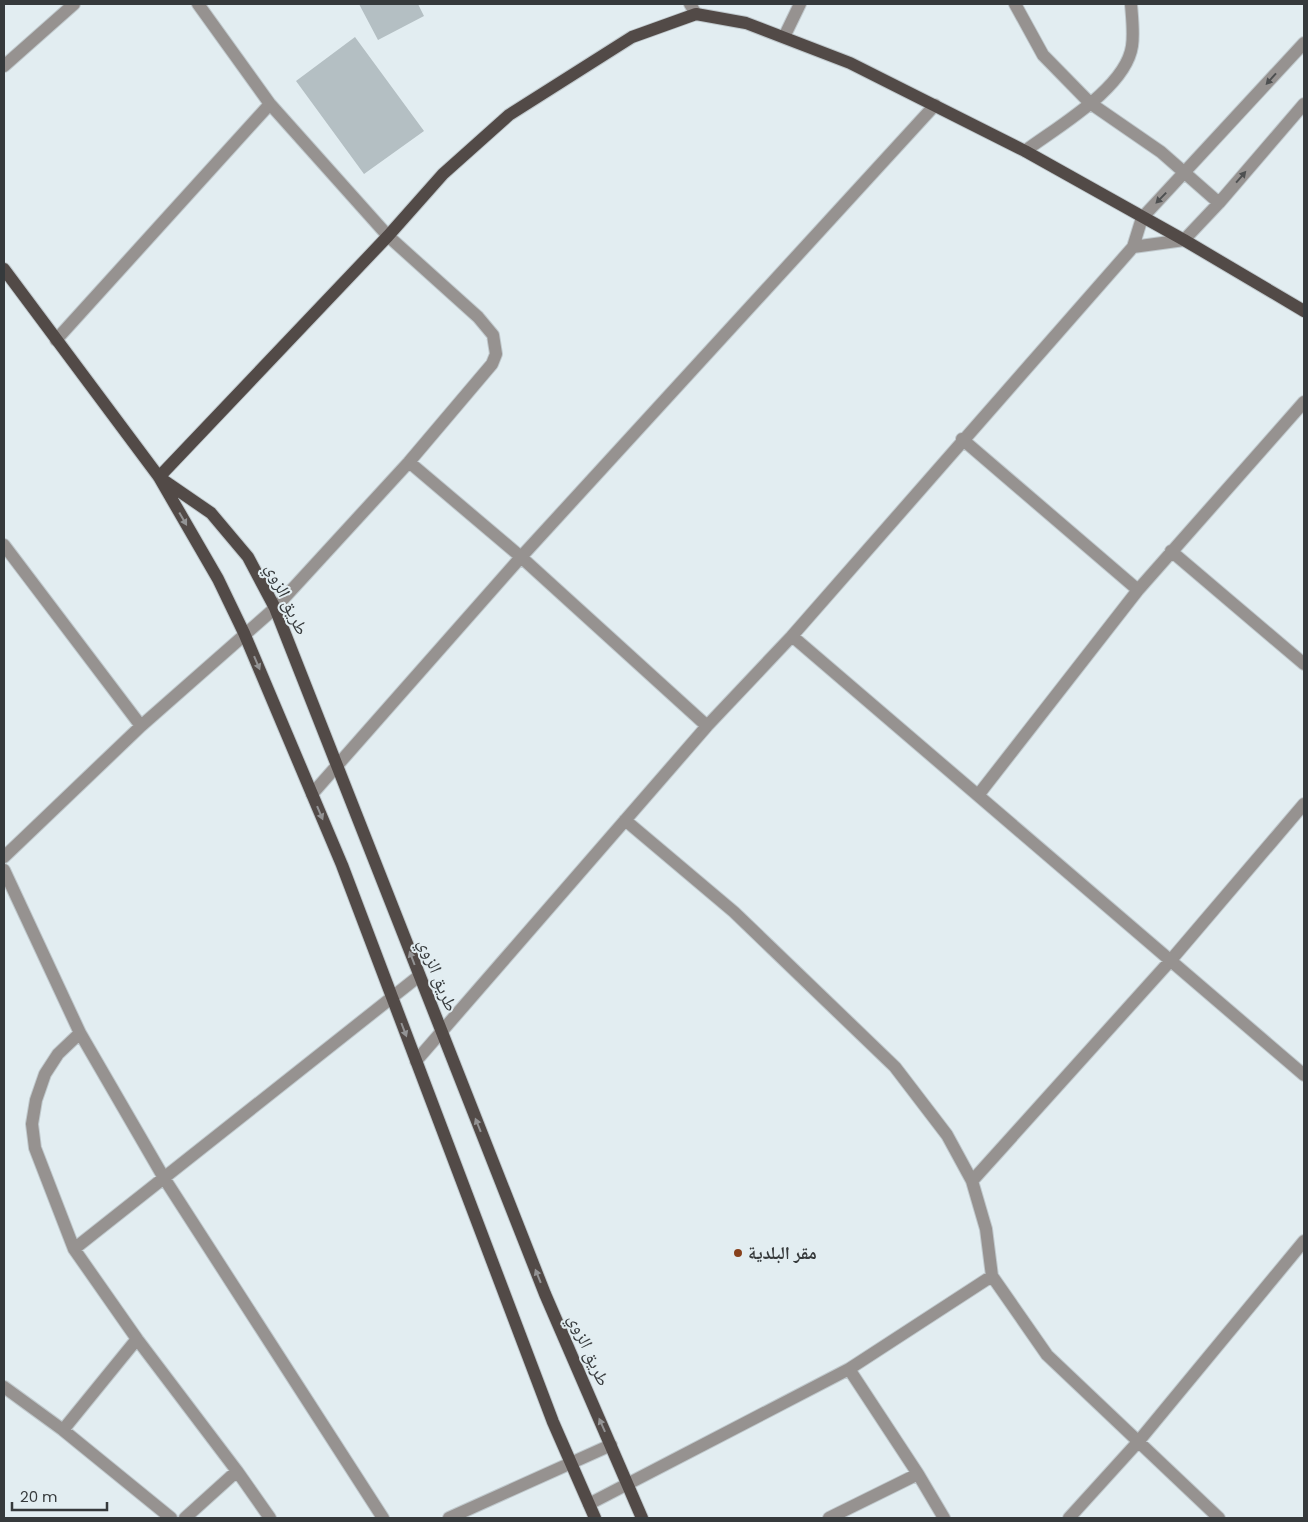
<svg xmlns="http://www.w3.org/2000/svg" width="1308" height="1522" font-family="Poppins,'Noto Naskh Arabic',sans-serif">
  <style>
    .building { fill: #b4bfc3 }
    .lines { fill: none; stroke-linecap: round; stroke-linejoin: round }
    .minor-casing { stroke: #c0c9cd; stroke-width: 14 }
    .major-casing { stroke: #c0c9cd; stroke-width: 14 }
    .minor { stroke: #969290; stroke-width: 12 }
    .major { stroke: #524a47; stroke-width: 12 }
    .oneway { fill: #4e5051 }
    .oneway2 { fill: #939394 }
    .poi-dot { fill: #87411c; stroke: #e2edf1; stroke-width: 2 }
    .labels { text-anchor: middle; stroke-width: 4; stroke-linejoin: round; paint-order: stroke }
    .street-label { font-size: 18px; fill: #363a3c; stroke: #e2edf1 }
    .poi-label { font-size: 18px; font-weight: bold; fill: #363a3c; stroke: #e2edf1; text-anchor: start }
  </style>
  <rect width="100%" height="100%" fill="#e2edf1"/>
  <path class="building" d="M359 4H418L424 16 378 40Z
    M355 37 424 131 364 174 296 81Z"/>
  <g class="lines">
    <g class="minor-casing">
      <path id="minor" d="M690 4 696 14
        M1015 4 1043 55 1090 103 1161 152 1219 203
        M784 37 800 4
        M4 66 74 4
        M1025 151C1057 127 1126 88 1132 46 1134 33 1132 17 1131 4
        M1133 247 1184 240 1219 203 1304 104
        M56 340 270 104
        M962 439 1138 590
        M409 462 521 557 707 726
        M4 545 141 726
        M1171 551 1304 664
        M792 636 1304 1075
        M312 794 521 557 935 105
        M979 794 1138 590 1304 402
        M625 820 734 912 895 1067 947 1135 972 1181 986 1229 992 1276 1047 1355 1219 1518
        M4 857 141 726 275 608 409 462 492 364 496 354 493 335 478 317 388 236 270 104 198 4
        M4 870 80 1033 164 1178 383 1518
        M80 1033 58 1054 45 1074 36 1100 32 1124 35 1148 74 1249 137 1339 237 1471 270 1518
        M416 1061 707 726 792 636 1133 247 1142 218 1304 43
        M972 1181 1171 960 1304 804
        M74 1249 419 976
        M849 1369 918 1474 944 1518
        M4 1387 63 1430 171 1518
        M63 1430 137 1339
        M589 1504 849 1369 992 1276
        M185 1518 237 1471
        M449 1518 611 1445
        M829 1518 918 1474
        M1069 1518 1138 1442 1304 1241"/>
    </g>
    <g class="major-casing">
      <path id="major" d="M4 269 159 477 218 579 244 633 342 865 553 1422 595 1518
        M159 477 388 236 443 174 509 115 632 37 696 14 746 23 850 63 1025 151 1184 240 1304 311
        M163 480 211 513 248 557 275 608 545 1294 642 1518"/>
    </g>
    <use href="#minor" class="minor"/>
    <use href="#major" class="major"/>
  </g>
  <defs><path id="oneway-solid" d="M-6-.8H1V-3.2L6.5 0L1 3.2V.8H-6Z" transform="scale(1.25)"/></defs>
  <g class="oneway">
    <use href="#oneway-solid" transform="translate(1271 79) rotate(132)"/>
    <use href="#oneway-solid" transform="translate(1241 177) rotate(-49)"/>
    <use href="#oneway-solid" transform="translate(1161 198) rotate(134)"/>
  </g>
  <g class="oneway2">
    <use href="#oneway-solid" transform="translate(183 519) rotate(60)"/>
    <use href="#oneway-solid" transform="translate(257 663) rotate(67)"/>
    <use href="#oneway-solid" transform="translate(320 813) rotate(67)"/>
    <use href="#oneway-solid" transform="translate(412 958) rotate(-111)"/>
    <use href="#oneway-solid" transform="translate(404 1030) rotate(69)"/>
    <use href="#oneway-solid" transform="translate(478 1125) rotate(-112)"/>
    <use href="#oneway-solid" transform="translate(538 1276) rotate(-112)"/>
    <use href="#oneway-solid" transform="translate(602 1425) rotate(-114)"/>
  </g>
  <circle class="poi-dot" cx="738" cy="1253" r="5"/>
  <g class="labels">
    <g class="street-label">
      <text transform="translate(287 599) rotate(65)" y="6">طريق الزوي</text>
      <text transform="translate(438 975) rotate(68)" y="6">طريق الزوي</text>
      <text transform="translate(589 1350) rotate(66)" y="6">طريق الزوي</text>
    </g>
    <g class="poi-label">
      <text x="748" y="1259">مقر البلدية</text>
    </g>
  </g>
  <rect width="1308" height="1522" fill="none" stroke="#363a3c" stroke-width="10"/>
  <path d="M12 1502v8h95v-8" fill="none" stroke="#363a3c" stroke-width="2.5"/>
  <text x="20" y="1502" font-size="15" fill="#363a3c" stroke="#e2edf1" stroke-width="4" paint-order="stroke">20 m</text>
</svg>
